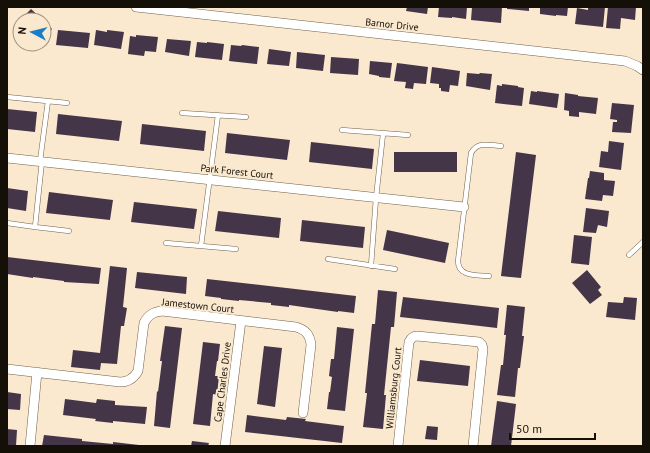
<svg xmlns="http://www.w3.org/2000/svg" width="650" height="453" font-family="'PT Sans',sans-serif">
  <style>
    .building { fill: #453548 }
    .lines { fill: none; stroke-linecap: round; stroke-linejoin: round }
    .lane-casing { stroke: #71614b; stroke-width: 5.5 }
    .street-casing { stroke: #71614b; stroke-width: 10 }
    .lane { stroke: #fff; stroke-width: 4.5 }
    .street { stroke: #fff; stroke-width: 9 }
    .labels { text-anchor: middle; stroke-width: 4; stroke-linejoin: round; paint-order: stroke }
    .street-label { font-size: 10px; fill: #151007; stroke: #fae8cf }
  </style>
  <rect width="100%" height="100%" fill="#fae8cf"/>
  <path class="building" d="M407 7H428L427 14 406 11Z
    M439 7H467L466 19 452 17V18L438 17Z
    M472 7H502L501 23 471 20Z
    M507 7H529V11L507 9Z
    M540 7H568L567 16 556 15V16L540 14Z
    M588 7H605L603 27 575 24 577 8 588 10Z
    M608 7H636L635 20 621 18 620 29 606 28Z
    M31 9 43 20H20Z
    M44 21 52 29 44 38Z
    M58 30 90 33 88 48 56 45Z
    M96 30 107 32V30L124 32 121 49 94 45Z
    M136 35 158 37 156 52 145 51 144 56 128 54 130 36 136 37Z
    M167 39 191 41 189 56 165 52Z
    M197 42 207 43V42L224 44 222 60 195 57Z
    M231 45 241 46 242 45 259 47 257 64 229 61Z
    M269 49 291 52 289 66 267 64Z
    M297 52 325 55 323 71 296 68Z
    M331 57 359 59 358 75 330 73Z
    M370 61 392 63 390 78 379 77V76L369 74Z
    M397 63 428 67 426 84 414 83 413 89 405 88 406 82 394 81Z
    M432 67 460 71 458 86 450 85 449 92 441 91V88H439V84L430 83Z
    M467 73 479 74 480 73 492 74 490 90 466 86Z
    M502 84 518 86V87L524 88 522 106 495 103 497 85 502 86Z
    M531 91 537 92V91L559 94 557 108 529 104Z
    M565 93 578 95V96L598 98 596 114 579 112V117L569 116V111L564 110Z
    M612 103 634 105 631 133 612 132 613 122H617V120L610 119Z
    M7 109 37 112 35 132 7 129Z
    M58 114 122 121 119 141 56 134Z
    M142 124 206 131 204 151 140 144Z
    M227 133 290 140 287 160 225 153Z
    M609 141 624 143 621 170 599 167 601 151 608 152Z
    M311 142 374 149 372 169 309 162Z
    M394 152H457V172H394Z
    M516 152 536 155 521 278 501 276Z
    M590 171 604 173V180L615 181 613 196 603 195 602 201 585 199 588 178H589Z
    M7 188 28 191 26 211 7 208Z
    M49 192 113 200 110 220 46 213Z
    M134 202 197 209 194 229 131 222Z
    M586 208 609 211 607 227 598 225 596 233 583 232Z
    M218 211 281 218 279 238 215 231Z
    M302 220 365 227 363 248 300 241Z
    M387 230 449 243 445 263 383 250Z
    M574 235 592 237 589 265 571 263Z
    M7 257 101 268 99 284 64 282V281L33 277V278L7 274Z
    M110 266 127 268 123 307 127 308 124 326H121L117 364 101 363 100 370 71 367 73 350 100 353Z
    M587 270 601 287 598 290 602 295 590 304 572 283Z
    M137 272 187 277 186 294 135 288Z
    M207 279 356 296 354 313 338 311V312L289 305V307L271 305V303L239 300V301L221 299V298L205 296Z
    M378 290 397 292 394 327H391L384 395H386L383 429 363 427 367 393H365L372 324H375Z
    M403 297 499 308 497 328 463 324 400 317Z
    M624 297 637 298 635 320 606 317 608 302 623 303Z
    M507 305 525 307 522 336H524L520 368H518L515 397 497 395 501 365H503L506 335H504Z
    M165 326 182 328 170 428 154 426 157 391 158 392 162 361H160Z
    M337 327 354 329 345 411 327 409 329 392H330L332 377 329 376 331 359H334Z
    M203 342 220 344 218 361H217L215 376H219L217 395 213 394 210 426 193 424Z
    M264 346 282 348 275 407 257 404Z
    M420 360 470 366 468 386 417 381Z
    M7 392 21 394 20 410 7 409Z
    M65 399 96 403 97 399 115 401V405L147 407 145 424 113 421V423L95 421 96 419 63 415Z
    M497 401 516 404 511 446H491Z
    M247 415 286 420 287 417 306 419 305 421 344 426 342 443 245 432Z
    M427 426 438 427 437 440 425 439Z
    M7 429 17 430 16 446H7Z
    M44 435 82 439V441L113 444V442L139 445V446H42Z
    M192 441 209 443 208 446H191Z"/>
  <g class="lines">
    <g class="lane-casing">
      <path id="lane" d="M7 97 67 103
        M182 113 246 117
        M342 130 408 135
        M40 161 48 101
        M7 223 35 227 42 161
        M35 227 69 231
        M166 243 236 249
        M201 246 218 115
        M629 255 643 242
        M328 259 395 269
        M371 266 376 198 383 134
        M489 276C477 275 458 277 458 261L471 153C478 141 488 145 501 146"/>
    </g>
    <g class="street-casing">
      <path id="street" d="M136 7 625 61 637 66 643 70
        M7 158 464 207
        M7 369 120 382C129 382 134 378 138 371L144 323C148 315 153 312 162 311L296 327C306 330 310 335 311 345L303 413
        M30 446 37 372
        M225 446 241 321
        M398 446 409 342C411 338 413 336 417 336L479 342 482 345 483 349 473 446"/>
    </g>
    <use href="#lane" class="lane"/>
    <use href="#street" class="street"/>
  </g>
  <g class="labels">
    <g class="street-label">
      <text transform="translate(392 24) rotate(6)" y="4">Barnor Drive</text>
      <text transform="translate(237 171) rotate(6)" y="4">Park Forest Court</text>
      <text transform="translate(198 305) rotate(6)" y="4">Jamestown Court</text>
      <text transform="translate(222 382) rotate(-83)" y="4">Cape Charles Drive</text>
      <text transform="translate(393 388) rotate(-84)" y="4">Williamsburg Court</text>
    </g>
  </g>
  <rect width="650" height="453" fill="none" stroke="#151007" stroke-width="16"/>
  <g transform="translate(32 32) rotate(277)"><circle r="19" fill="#fae8cf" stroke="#9e927f"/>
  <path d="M0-3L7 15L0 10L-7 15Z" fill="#197dc9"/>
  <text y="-6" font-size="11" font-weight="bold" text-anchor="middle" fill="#151007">N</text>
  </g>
  <path d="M510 433v6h85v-6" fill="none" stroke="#151007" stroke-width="2"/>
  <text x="516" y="433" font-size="12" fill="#151007" stroke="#fae8cf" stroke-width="3" paint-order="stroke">50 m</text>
</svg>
